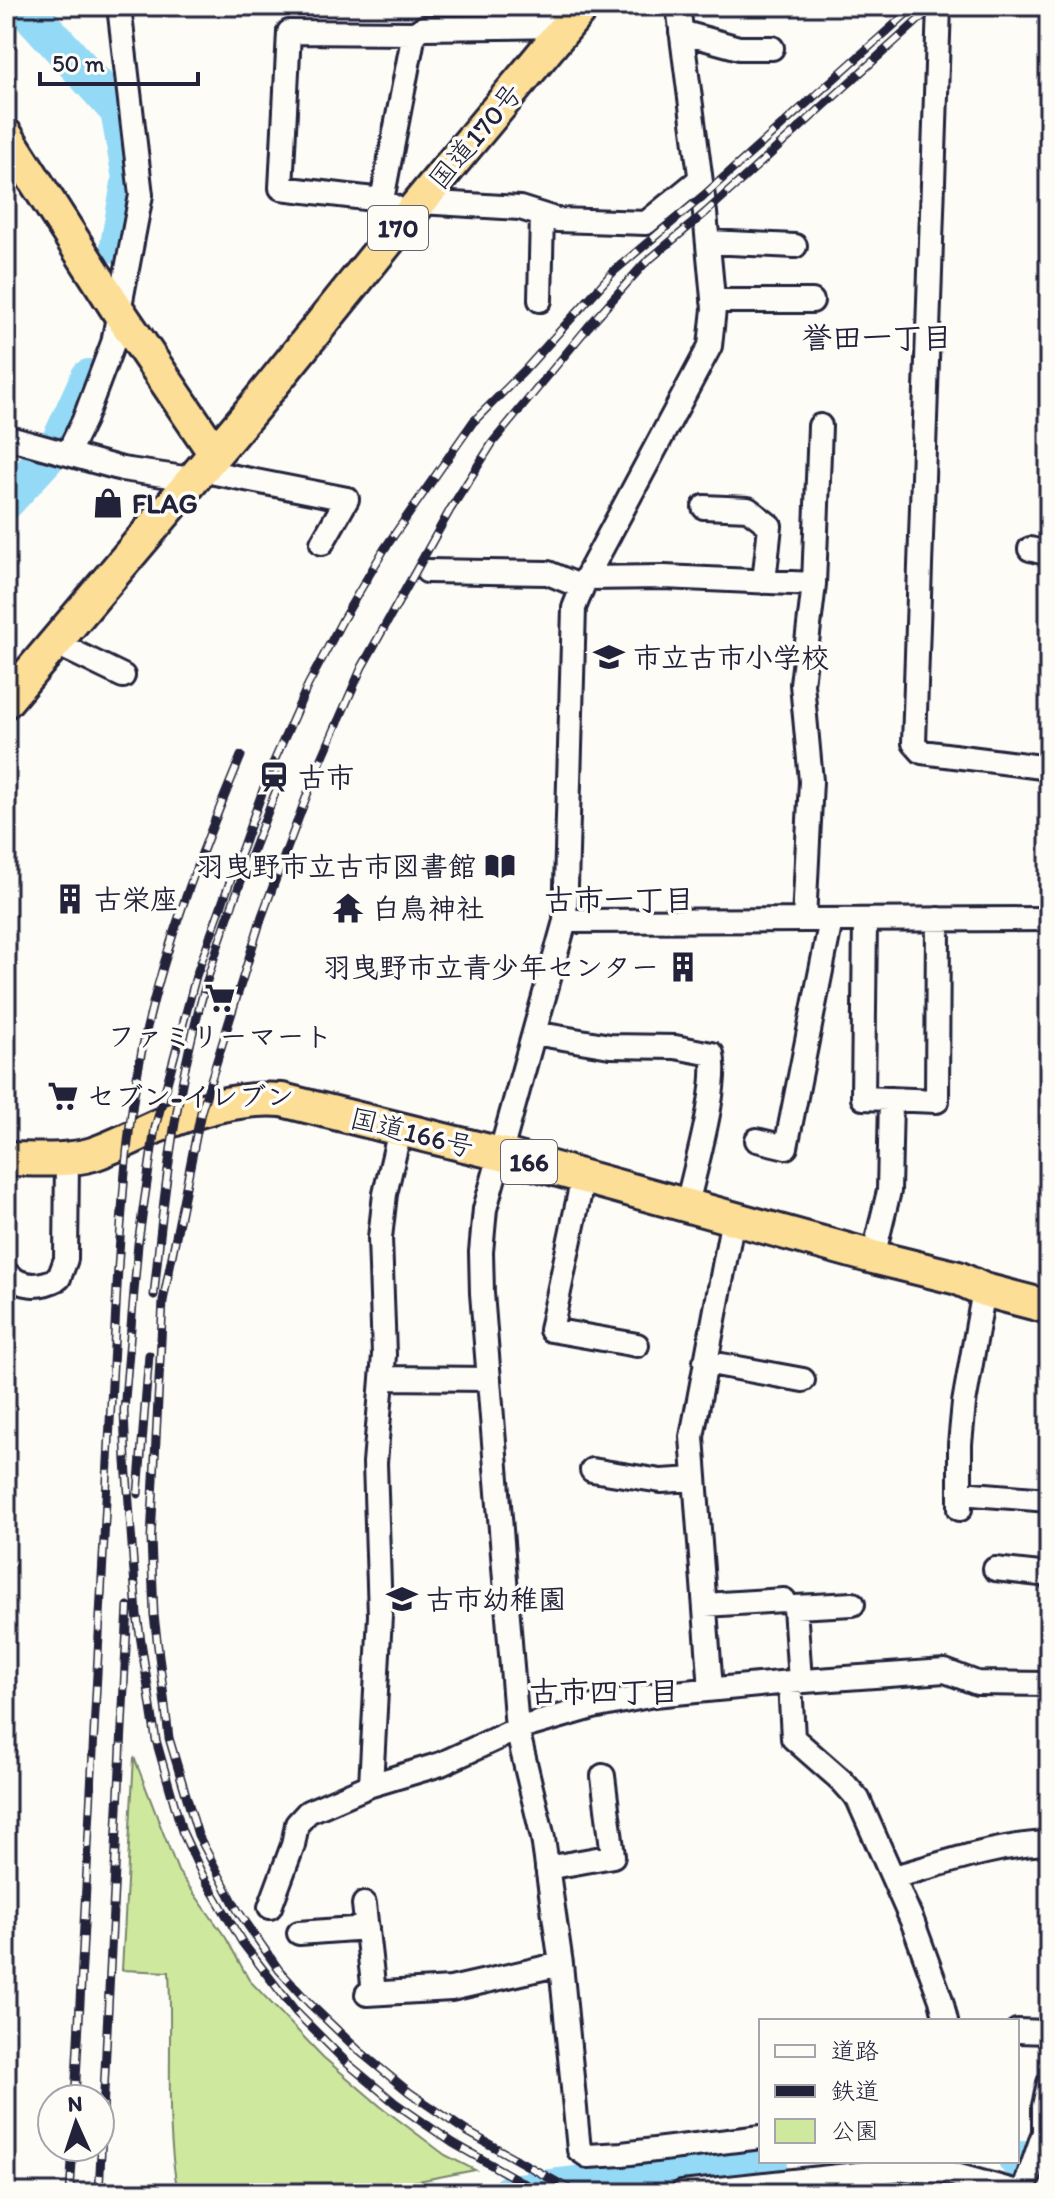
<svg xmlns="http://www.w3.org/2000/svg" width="1055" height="2199" font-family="Itim,'Klee One',sans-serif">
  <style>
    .green { fill: #cee89e; stroke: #78856c; stroke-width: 2 }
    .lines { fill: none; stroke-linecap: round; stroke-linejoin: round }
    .river { stroke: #94daf6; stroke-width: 38 }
    .minor-casing { stroke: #22223b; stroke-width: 28 }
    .highway-casing { stroke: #22223b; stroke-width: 38 }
    .minor { stroke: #fdfcf7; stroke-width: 22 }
    .highway { stroke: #fdde96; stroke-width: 32 }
    .rail-casing { stroke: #22223b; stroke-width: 9 }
    .rail { stroke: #fdfcf7; stroke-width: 6; stroke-dasharray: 18; stroke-linecap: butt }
    .labels { text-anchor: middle; stroke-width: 7; stroke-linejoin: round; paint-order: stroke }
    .shield { fill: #fdfcf7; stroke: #646373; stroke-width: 2 }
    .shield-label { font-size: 26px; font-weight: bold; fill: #22223b }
    .street-label { font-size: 28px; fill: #22223b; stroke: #fdfcf7 }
    .poi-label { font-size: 28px; font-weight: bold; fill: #22223b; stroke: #fdfcf7; text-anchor: start }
    .neighbourhood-label { font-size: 30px; font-weight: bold; fill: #22223b; stroke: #fdfcf7 }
  </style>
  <rect width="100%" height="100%" fill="#fdfcf7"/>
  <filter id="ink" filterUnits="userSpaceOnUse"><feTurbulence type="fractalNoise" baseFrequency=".0125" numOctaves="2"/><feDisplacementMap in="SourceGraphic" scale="16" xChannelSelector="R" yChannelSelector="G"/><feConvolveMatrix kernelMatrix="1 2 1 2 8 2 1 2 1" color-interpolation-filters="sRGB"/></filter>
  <g filter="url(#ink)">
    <path class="green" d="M134 1757 178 1871 226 1938 249 1980 323 2057 380 2106 445 2155 475 2170 356 2193H178C164 2121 173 2046 169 1972L122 1970Z"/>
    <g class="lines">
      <path class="river" d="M24 6 119 111 131 178 119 245
        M6 501 60 442 89 378
        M1017 2159 1049 2160
        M510 2193 769 2161"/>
      <g class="minor-casing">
        <path id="minor" d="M678 6 705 213 714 309 710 346 586 578 574 608 565 921 485 1209 481 1252 482 1293 517 1729 543 1838 561 1964 579 2150 588 2156 622 2154 761 2137
          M939 6 914 743 922 752 1049 768
          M681 32 739 48H772
          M382 200 414 33
          M420 202 520 208 558 220 646 223 700 179
          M409 215 382 200 281 188 289 32 414 33 423 28 567 26
          M708 242 795 246
          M540 300 542 215
          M713 301H812
          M6 437 122 469 191 479
          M68 453 84 420 113 343 141 195 119 6
          M204 463 215 473 347 499 322 543
          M704 507 748 509 770 526 764 582
          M1030 549 1049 554
          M427 571 548 573 582 587
          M586 578 664 577 814 584 802 684 811 781 804 920
          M814 584 820 426
          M53 642 123 676
          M865 920 863 1098 937 1101 938 919
          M565 921 1049 919
          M534 1033 610 1046 675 1047 712 1054C719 1088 695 1168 687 1205
          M757 1140 786 1147 831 920
          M583 1177 551 1330 637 1345
          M873 1257 889 1191 891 1099
          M6 1273C21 1288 40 1288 59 1278L66 1259 67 1159
          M705 1362 803 1380
          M382 1378 489 1379
          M592 1470 661 1481 695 1479
          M960 1493 1049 1500
          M960 1509V1444L964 1403 984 1290
          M995 1569 1049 1575
          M705 1605 784 1600
          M800 1681 795 1607 853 1604
          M790 1682 793 1738 842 1781 858 1799 913 1923 941 2000 946 2021
          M711 1689 692 1437 733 1218
          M371 1785 380 1615 375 1463 384 1355 380 1238 385 1194 400 1130
          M547 1868 613 1856 603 1776
          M894 1877C945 1863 996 1845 1049 1843
          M364 1904 374 1993
          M270 1907 293 1845 297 1824 308 1812 371 1785 441 1764 517 1729 593 1707 654 1695 790 1682 945 1671 977 1683 1049 1684
          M299 1933 367 1928
          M367 1994 451 1989 561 1964
          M1017 2031 1049 2032
          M1044 2132V2106L1049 2083
          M682 2193 903 2169 945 2172 1021 2193
          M1023 2193 1044 2132 1049 2133"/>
      </g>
      <g class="highway-casing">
        <path id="highway" d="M6 135 119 312 214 452
          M6 701 255 406 409 215 583 6
          M6 1159C34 1159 65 1162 93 1154 114 1147 135 1136 155 1127 196 1110 238 1097 282 1100L501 1154 873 1257 958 1278 984 1290 1049 1307"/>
      </g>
      <use href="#minor" class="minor"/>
      <use href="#highway" class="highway"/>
      <g class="rail-casing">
        <path id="rail" d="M154 1295C164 1190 176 1085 206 984 227 913 256 842 283 773
          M138 1494 149 1355
          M75 2099 118 1268C123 1195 127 1122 142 1050 163 949 201 852 241 756
          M70 2193 73 2147
          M99 2193 128 1606
          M541 2193 453 2143 395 2103 347 2063 296 2012 242 1942 202 1874 182 1831 156 1740 137 1615 126 1461 124 1411 138 1244 155 1128 196 976 271 768 308 685 343 619 385 548 473 422 524 371 614 271 703 196 915 6
          M576 2193 466 2131 409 2092 358 2050 309 2003 279 1970 238 1911 198 1835 169 1738 154 1615 151 1538 163 1301 201 1112 262 916 313 779 362 667 450 510 493 442 588 327 644 264 705 213 934 6"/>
      </g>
      <use href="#rail" class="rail"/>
    </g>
  </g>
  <defs>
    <g id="shop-bare" transform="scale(2.4)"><path d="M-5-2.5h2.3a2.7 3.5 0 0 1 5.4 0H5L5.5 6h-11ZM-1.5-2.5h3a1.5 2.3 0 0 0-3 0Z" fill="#22223b" stroke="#fdfcf7" stroke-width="2.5" paint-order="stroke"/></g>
    <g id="school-bare" transform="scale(2.4)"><path d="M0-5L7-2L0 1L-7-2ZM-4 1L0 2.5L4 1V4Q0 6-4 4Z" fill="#22223b" stroke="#fdfcf7" stroke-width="2.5" paint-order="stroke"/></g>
    <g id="station-bare" transform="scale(2.4)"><path d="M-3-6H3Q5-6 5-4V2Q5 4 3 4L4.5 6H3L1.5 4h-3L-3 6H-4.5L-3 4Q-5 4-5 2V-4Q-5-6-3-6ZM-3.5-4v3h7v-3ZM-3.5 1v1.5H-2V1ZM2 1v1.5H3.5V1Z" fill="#22223b" stroke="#fdfcf7" stroke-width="2.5" paint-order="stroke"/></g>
    <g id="library-bare" transform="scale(2.4)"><path d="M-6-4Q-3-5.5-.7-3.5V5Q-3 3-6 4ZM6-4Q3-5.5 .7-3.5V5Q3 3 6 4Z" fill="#22223b" stroke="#fdfcf7" stroke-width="2.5" paint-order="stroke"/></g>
    <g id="building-bare" transform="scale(2.4)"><path d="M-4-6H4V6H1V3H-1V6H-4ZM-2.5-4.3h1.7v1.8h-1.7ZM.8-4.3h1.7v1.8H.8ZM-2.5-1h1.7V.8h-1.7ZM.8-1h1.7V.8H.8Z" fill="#22223b" stroke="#fdfcf7" stroke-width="2.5" paint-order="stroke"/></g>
    <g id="temple-bare" transform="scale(2.4)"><path d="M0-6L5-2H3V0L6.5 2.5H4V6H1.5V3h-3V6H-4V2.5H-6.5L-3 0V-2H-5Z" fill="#22223b" stroke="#fdfcf7" stroke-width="2.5" paint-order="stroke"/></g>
    <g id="supermarket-bare" transform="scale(2.4)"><path d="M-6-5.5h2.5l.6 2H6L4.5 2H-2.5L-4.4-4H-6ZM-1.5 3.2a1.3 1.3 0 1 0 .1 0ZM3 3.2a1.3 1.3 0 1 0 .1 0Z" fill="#22223b" stroke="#fdfcf7" stroke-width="2.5" paint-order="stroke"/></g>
  </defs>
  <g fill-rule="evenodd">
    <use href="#shop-bare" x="108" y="503"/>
    <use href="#school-bare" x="609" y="657"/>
    <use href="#station-bare" x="274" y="777"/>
    <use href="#library-bare" x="500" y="866"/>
    <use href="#building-bare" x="70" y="899"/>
    <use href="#temple-bare" x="348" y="908"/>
    <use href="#building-bare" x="683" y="967"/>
    <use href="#supermarket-bare" x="220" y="998"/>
    <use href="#supermarket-bare" x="63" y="1096"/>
    <use href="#school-bare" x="402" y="1599"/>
  </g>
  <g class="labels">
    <g class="shield">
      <rect x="368" y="206" width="60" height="44" rx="6"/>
      <rect x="501" y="1140" width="56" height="44" rx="6"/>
    </g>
    <g class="shield-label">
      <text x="398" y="237">170</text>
      <text x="529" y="1171">166</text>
    </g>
    <g class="street-label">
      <text transform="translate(475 136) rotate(-50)" y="10">国道170号</text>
      <text transform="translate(412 1132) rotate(14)" y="10">国道166号</text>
    </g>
    <g class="poi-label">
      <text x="132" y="513">FLAG</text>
      <text x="633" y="667">市立古市小学校</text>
      <text x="298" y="787">古市</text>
      <text x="476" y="876" text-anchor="end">羽曳野市立古市図書館</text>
      <text x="94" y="909">古栄座</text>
      <text x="372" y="918">白鳥神社</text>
      <text x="659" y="977" text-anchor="end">羽曳野市立青少年センター</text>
      <text x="220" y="1046" text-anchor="middle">ファミリーマート</text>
      <text x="87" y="1106">セブン-イレブン</text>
      <text x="426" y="1609">古市幼稚園</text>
    </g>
    <g class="neighbourhood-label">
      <text x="877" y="348">誉田一丁目</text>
      <text x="619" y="910">古市一丁目</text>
      <text x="604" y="1702">古市四丁目</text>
    </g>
  </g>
  <rect width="1055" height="2199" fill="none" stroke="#fdfcf7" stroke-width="32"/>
  <rect x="16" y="16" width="1023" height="2167" fill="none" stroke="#22223b" stroke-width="3" filter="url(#ink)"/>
  <rect x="759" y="2019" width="260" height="144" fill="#fdfcf7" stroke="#a5a5ac" stroke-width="2"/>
  <rect x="775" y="2045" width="40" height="12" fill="#fdfcf7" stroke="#a5a5ac" stroke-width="2"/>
  <text x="831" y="2059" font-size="24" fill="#22223b">道路</text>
  <rect x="775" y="2085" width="40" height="12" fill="#22223b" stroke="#a5a5ac" stroke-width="2"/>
  <text x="831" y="2099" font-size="24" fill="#22223b">鉄道</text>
  <rect x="775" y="2119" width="40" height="24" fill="#cee89e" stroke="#a5a5ac" stroke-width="2"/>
  <text x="831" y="2139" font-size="24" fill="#22223b">公園</text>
  <g transform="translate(76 2123) rotate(357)"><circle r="38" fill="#fdfcf7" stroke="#a5a5ac" stroke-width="2"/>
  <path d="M0-6L14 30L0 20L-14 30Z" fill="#22223b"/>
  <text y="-12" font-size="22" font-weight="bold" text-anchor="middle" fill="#22223b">N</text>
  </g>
  <path d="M40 72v12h158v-12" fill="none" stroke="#22223b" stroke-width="4"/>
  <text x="52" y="72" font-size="24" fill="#22223b" stroke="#fdfcf7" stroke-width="6" paint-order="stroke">50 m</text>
</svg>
